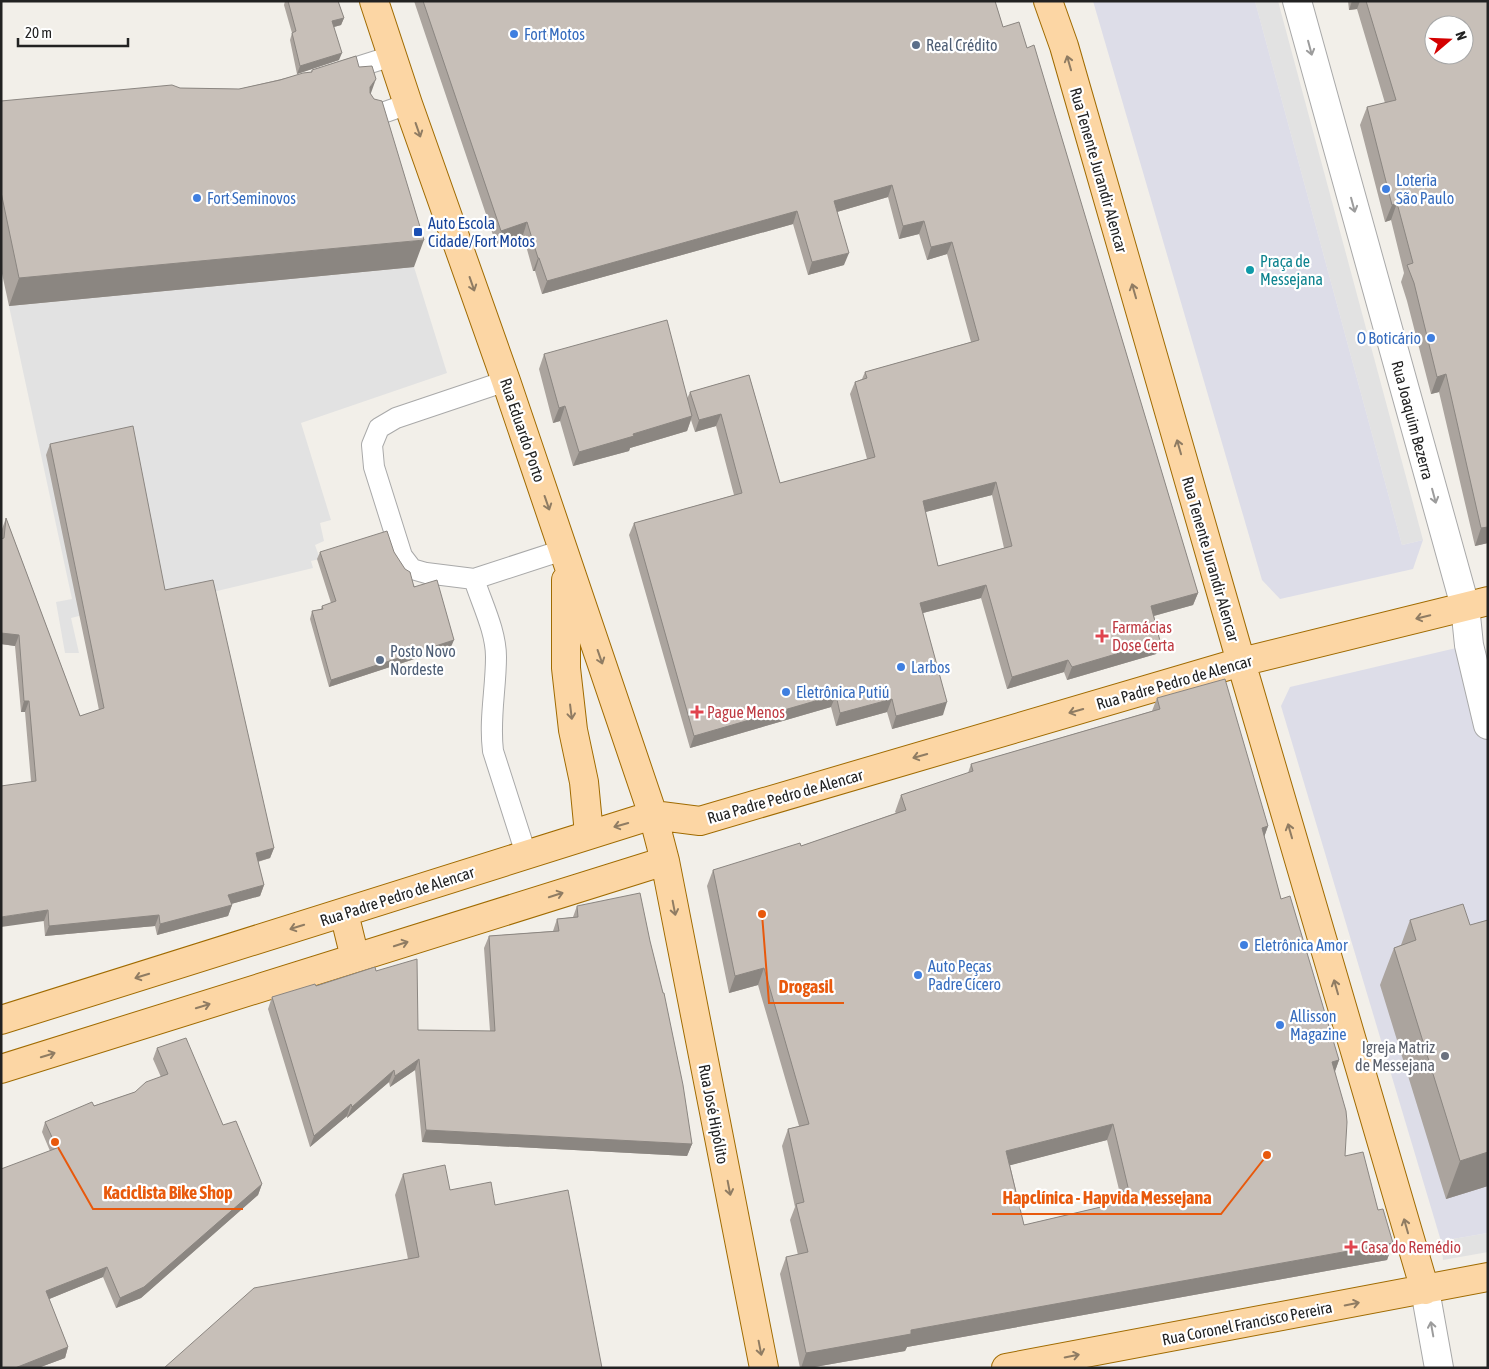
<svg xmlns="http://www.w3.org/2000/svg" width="1489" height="1369" font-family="'Asap Condensed',sans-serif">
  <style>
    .parking { fill: #e2e2e2 }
    .plaza { fill: #dddde8 }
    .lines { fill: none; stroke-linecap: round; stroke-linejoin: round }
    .service-casing { stroke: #a9a9a9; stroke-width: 22 }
    .pedestrian-casing { stroke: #a9a9a9; stroke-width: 30 }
    .minor-casing { stroke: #a9a9a9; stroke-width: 30 }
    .tertiary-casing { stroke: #a9a9a9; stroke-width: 30 }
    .primary-casing { stroke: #a06b00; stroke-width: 30 }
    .service { stroke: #fff; stroke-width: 20 }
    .pedestrian { stroke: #fff; stroke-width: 28 }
    .minor { stroke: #fff; stroke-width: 28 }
    .tertiary { stroke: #fff; stroke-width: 28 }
    .primary { stroke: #fcd6a4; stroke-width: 28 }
    .wall { fill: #aba49e; fill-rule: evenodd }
    .shaded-wall { fill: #8b8681 }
    .building { fill: #c7bfb8; stroke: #8b8681; fill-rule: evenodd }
    .oneway { stroke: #9c9c9c }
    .oneway2 { stroke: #8f7c63 }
    .shop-dot { fill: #3f7fe0; stroke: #fff; stroke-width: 2 }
    .service-dot { fill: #5c6f8a; stroke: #fff; stroke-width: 2 }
    .transit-dot { fill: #1a4fb4; stroke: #fff; stroke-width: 2 }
    .culture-dot { fill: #0f9aa8; stroke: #fff; stroke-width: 2 }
    .health-dot { fill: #e0444e; stroke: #fff; stroke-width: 2 }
    .worship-dot { fill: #6b7280; stroke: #fff; stroke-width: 2 }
    .labels { text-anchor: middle; stroke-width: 4.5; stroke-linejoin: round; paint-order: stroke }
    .shop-label { font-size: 16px; fill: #366cbe; stroke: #fff; text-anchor: start }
    .service-label { font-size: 16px; fill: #4e5e75; stroke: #fff; text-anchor: start }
    .street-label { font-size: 16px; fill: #222; stroke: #fff }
    .transit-label { font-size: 16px; fill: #164399; stroke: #fff; text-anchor: start }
    .culture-label { font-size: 16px; fill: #0d838f; stroke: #fff; text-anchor: start }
    .health-label { font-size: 16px; fill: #be3a42; stroke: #fff; text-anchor: start }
    .worship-label { font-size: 16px; fill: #5b616d; stroke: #fff; text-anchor: end }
    .leader { fill: none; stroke: #e8590c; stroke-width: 2 }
    .callout-dot { fill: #e8590c; stroke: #fff; stroke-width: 2 }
    .callout-label { font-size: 18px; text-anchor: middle; font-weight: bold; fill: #e8590c; stroke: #fff; stroke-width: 4.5; stroke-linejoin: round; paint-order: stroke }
  </style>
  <rect width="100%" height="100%" fill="#f2efe9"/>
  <path class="parking" d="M1255 1H1278L1423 540 1402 545Z
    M414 267 447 373 301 423 331 520 320 523 324 541 315 545 320 559 311 561 313 568 217 591 154 610 151 598 71 618 79 653H65L56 602 72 599 9 306Z
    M1488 1233V1252L1443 1260 1441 1241Z"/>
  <path class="plaza" d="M1093 1H1255L1402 545 1423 540 1413 569 1280 599 1262 580Z
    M1469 645 1488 725V992L1446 1198 1488 1186V1233L1441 1241 1281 706 1290 687Z"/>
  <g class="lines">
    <g class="service-casing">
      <path id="service" d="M332 75 392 56
        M371 117 408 104
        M506 381 396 418 379 428 372 445 374 467 402 556 412 569 426 573 474 579 563 550
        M474 579C482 604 496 631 496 657 496 689 489 719 493 751L526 854"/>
    </g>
    <g class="pedestrian-casing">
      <path id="pedestrian" d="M1465 606 1469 645 1488 725"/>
    </g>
    <g class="minor-casing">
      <path id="minor" d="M1297 1 1465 606"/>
    </g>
    <g class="tertiary-casing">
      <path id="tertiary" d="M1425 1290 1439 1368"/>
    </g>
    <g class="primary-casing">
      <path id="primary" d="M374 1 408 104 506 381 653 815 665 861 764 1368
        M1048 1 1064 46 1241 662 1425 1290
        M566 580V668L573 730 584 782 589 834
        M344 913 355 958
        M1 1020 653 815 700 821 1241 662 1488 601
        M1 1069 665 861
        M1006 1368 1488 1277"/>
    </g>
    <use href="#service" class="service"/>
    <use href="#pedestrian" class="pedestrian"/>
    <use href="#minor" class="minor"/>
    <use href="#tertiary" class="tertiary"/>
    <use href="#primary" class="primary"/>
  </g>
  <path class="wall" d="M285 1H338L344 18 341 25 334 27 339 60 297 74 290 40 292 33 284 5Z
    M414 1H995L1003 27 1198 593 1193 605 1154 616 1160 641 1156 654 1067 680 1064 672 1007 689 981 598 923 613 943 715 892 729 887 712 836 726 831 707 690 748 629 535 634 523 734 495 716 426 695 432 691 420 687 431 630 448 629 451 573 466 560 421 553 423 539 369 544 354 687 399 690 392 749 375 780 483 867 459 850 394 855 382 862 379 865 372 971 342 947 254 927 260 919 234 899 239 888 197 837 212 844 265 808 275 793 224 542 294 535 271H533L523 235 496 244ZM992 495 1004 548 938 566 925 512Z
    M1348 1H1488V543L1475 546 1439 392 1431 394 1407 301 1401 282 1404 273 1391 220 1385 222 1360 125 1367 107 1385 103 1357 9 1349 10Z
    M359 67 370 94 414 267 9 306 1 269V101L180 88 239 89 311 72 312 70Z
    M50 444 165 590 274 848 270 858 258 862 264 885 260 896 231 904 232 905 228 916 157 935 155 926 45 936 31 781 25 712H21L15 646 1 644V538L2 529 6 518 80 716 99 710 46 455Z
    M320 552H394L451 647 329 687 310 619 312 611 321 609 322 606 331 603 317 559Z
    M1157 698 1268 826 1264 837 1281 899 1339 1060 1335 1071 1345 1156 1378 1210 1393 1243 1387 1260 907 1347 905 1351 809 1368H800L780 1274 786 1257 798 1255 790 1220 795 1207 782 1146 788 1129 799 1126 758 985 729 993 707 886 713 870 801 846 896 813 895 812 901 795 968 773 971 764 1152 711ZM1107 1140 1122 1202 1024 1225 1010 1165Z
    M577 906 692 1144 687 1156 422 1142 415 1070 390 1087 389 1082 347 1118V1116L310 1147 268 1009 272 997 376 971 418 1030 490 1031 484 948 489 936 553 931 557 919 573 917Z
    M1410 920 1470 925 1488 920V1186L1446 1199 1380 985 1394 948 1401 945Z
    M157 1048 223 1125 262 1184 258 1195 141 1298 116 1308 103 1277 49 1299 68 1347 65 1358 38 1368H1L50 1151 42 1132 45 1122 135 1092 161 1077 153 1059Z
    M403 1174 495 1205 602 1368 408 1259 395 1195Z"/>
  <path class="shaded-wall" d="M1352 1H1360L1357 9 1349 10Z
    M344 18 341 25 330 28 332 21Z
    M342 53 339 60 297 74 300 66Z
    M376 79 366 107 370 87Z
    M892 185 888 197 830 214 834 201Z
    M1397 203 1391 220 1385 222 1392 205Z
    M797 211 793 224 542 294 547 281Z
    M924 221 919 234 899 239 903 226Z
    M527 222 523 235 496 244 501 231Z
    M424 240 414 267 9 306 19 278Z
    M952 242 947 254 927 260 931 247Z
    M849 253 844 265 808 275 812 262Z
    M538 258H539L535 271H533Z
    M1446 374 1439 392 1431 394 1437 377Z
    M565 406 560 421 553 423 559 408Z
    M721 414 716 426 695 432 699 420Z
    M692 416 687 431 630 448 629 451 573 466 579 452 633 434Z
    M996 482 992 495 918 514 923 501Z
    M1488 527V543L1475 546 1481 528Z
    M986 585 981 598 915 615 920 603Z
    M1198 593 1193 605 1146 618 1151 606Z
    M1 633 19 635 15 646 1 644Z
    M454 640 451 647 329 687 331 680Z
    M1160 641 1156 654 1067 680 1072 667Z
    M1068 660 1064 672 1007 689 1012 677Z
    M836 695 831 707 690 748 694 736Z
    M892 699 887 712 836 726 840 713Z
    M24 701H29L25 712H21Z
    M947 702 943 715 892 729 896 716Z
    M1268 826 1262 843V828Z
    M274 848 270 858 252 863 256 853Z
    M264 885 260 896 224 906 228 895Z
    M232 905 228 916 157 935 160 924Z
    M48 910 44 921 1 927V917Z
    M159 915 155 926 45 936 49 926Z
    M764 968 758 985 729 993 735 976Z
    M419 1059 415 1070 390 1087 395 1076Z
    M1339 1060 1333 1077 1332 1062Z
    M394 1070 389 1082 347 1118 352 1107Z
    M351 1104 347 1116 310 1147 314 1136Z
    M1113 1124 1107 1140 1000 1168 1006 1151Z
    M426 1130 692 1144 687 1156 422 1142Z
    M1488 1152V1186L1446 1199 1460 1161Z
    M262 1184 258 1195 141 1298 116 1308 120 1298Z
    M1393 1243 1387 1260 907 1347 905 1351 809 1368H801L806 1353 911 1330Z
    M107 1267 103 1277 42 1302 46 1291Z
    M68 1347 65 1358 38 1368H15Z"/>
  <path class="building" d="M288 1H338L344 18 332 21 342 53 300 66 292 33 296 31Z
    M423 1H995L1003 27 1019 22 1027 48 1034 45 1198 593 1151 606 1160 641 1072 667 1068 660 1012 677 986 585 920 603 947 702 896 716 892 699 840 713 836 695 694 736 634 523 742 493 721 414 699 420 690 392 749 375 780 483 875 457 855 382 867 378 865 372 979 340 952 242 931 247 924 221 903 226 892 185 834 201 849 253 812 262 797 211 547 281 539 258H538L527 222 501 231ZM996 482 1012 546 938 566 923 501Z
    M1366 1H1488V527L1481 528 1446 374 1437 377 1414 283 1407 265 1413 263 1397 203 1392 205 1367 107 1396 100ZM1434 25H1464V55H1434Z
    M356 56 359 67 372 66 376 79 370 87V93L374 99 382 101 424 240 19 278 1 192V101L172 85 180 88 239 89 280 80 303 73 312 72V70Z
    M667 320 692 416 633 434 634 436 579 452 565 406 559 408 544 354Z
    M133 426 165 590 213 580 274 848 256 853 264 885 228 895 232 905 160 924 159 915 49 926 48 910 1 917V786L36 781 29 701H24L19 635 1 633V539L4 538 6 518 80 716 104 708 50 444Z
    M387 531 394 552 405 569 410 572 414 587 437 580 454 640 331 680 312 611 323 609 322 606 336 601 320 552Z
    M1225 679 1268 826 1262 828 1281 899 1290 896 1339 1060 1332 1062 1346 1111 1347 1122 1345 1156 1363 1152 1378 1210 1383 1209 1393 1243 911 1330V1334L806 1353 786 1257 808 1252 796 1204 804 1202 788 1129 809 1124 764 968 735 976 713 870 800 843 801 846 906 810 901 795 973 771 971 764 1160 709 1157 698ZM1113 1124 1131 1200 1024 1225 1006 1151Z
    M640 893 650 941 663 993H664L683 1085 692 1144 426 1130 419 1059 395 1076 394 1070 352 1107 351 1104 314 1136 272 997 315 984 316 986 375 967 376 971 417 959 418 1030 495 1031 489 936 559 931 557 919 578 917 577 906Z
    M1463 904 1470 925 1488 920V1152L1460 1161 1394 948 1416 940 1410 920Z
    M186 1038 223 1125 236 1121 262 1184 144 1287 120 1298 107 1267 46 1291 68 1347 15 1368H1V1169L57 1148 45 1122 92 1102 94 1106 135 1092 146 1082 168 1074 157 1048Z
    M445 1165 450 1190 491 1182 495 1205 568 1190 602 1368H164L254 1288 419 1257 403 1174Z"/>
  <defs><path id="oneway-shaft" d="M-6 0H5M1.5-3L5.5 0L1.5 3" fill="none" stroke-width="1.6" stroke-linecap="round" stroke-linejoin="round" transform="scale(1.25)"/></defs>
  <g class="oneway">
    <use href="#oneway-shaft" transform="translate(1310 48) rotate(75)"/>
    <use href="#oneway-shaft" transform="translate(1353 205) rotate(75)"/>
    <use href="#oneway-shaft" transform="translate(1434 496) rotate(75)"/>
    <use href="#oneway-shaft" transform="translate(1432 1329) rotate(-100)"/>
  </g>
  <g class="oneway2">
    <use href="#oneway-shaft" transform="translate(1069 63) rotate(-106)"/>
    <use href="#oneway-shaft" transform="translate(418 130) rotate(71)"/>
    <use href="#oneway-shaft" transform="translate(472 284) rotate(71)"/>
    <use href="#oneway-shaft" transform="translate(1134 291) rotate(-106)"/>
    <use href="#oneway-shaft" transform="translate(1179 447) rotate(-106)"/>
    <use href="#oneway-shaft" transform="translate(547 503) rotate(71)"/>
    <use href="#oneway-shaft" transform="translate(1423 617) rotate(166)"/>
    <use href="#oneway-shaft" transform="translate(600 657) rotate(71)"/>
    <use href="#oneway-shaft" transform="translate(1076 711) rotate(164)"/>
    <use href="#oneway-shaft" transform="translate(571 712) rotate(83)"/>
    <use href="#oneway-shaft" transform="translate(920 756) rotate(164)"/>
    <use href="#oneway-shaft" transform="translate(621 825) rotate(164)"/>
    <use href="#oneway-shaft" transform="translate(1290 831) rotate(-106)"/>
    <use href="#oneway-shaft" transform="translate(556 895) rotate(-18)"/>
    <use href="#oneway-shaft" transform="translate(674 908) rotate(79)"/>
    <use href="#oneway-shaft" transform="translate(297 927) rotate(163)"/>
    <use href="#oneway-shaft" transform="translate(401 944) rotate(-18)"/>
    <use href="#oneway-shaft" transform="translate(142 976) rotate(163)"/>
    <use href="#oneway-shaft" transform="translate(1336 987) rotate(-106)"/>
    <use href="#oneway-shaft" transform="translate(203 1006) rotate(-17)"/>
    <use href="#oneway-shaft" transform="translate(48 1055) rotate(-17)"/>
    <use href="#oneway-shaft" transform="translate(729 1188) rotate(79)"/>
    <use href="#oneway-shaft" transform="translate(1406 1226) rotate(-106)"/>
    <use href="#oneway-shaft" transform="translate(1352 1304) rotate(-11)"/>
    <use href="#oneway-shaft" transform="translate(760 1348) rotate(79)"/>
    <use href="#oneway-shaft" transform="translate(1072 1356) rotate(-11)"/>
  </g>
  <g class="shop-dot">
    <circle cx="514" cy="34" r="5"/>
    <circle cx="1386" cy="189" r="5"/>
    <circle cx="197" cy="198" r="5"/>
    <circle cx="1431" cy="338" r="5"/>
    <circle cx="901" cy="667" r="5"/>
    <circle cx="786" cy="692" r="5"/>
    <circle cx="1244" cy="945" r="5"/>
    <circle cx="918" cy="975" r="5"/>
    <circle cx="1280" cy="1025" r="5"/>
  </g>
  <g class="service-dot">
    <circle cx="916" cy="45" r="5"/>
    <circle cx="380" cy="660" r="5"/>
  </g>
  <rect class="transit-dot" x="413" y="227" width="10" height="10" rx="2.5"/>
  <circle class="culture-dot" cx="1250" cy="270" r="5"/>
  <g class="health-dot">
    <path d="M1099.5 628.5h5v5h5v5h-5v5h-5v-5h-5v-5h5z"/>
    <path d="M694.5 704.5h5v5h5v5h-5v5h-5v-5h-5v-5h5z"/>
    <path d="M1348.5 1239.5h5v5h5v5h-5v5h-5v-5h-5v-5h5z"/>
  </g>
  <circle class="worship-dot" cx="1445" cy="1056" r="5"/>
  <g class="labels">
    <g class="shop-label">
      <text x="524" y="40">Fort Motos</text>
      <text x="1396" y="186">Loteria<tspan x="1396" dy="18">São Paulo</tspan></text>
      <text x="207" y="204">Fort Seminovos</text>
      <text x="1421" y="344" text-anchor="end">O Boticário</text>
      <text x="911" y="673">Larbos</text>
      <text x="796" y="698">Eletrônica Putiú</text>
      <text x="1254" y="951">Eletrônica Amor</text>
      <text x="928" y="972">Auto Peças<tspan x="928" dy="18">Padre Cícero</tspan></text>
      <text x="1290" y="1022">Allisson<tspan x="1290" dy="18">Magazine</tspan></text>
    </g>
    <g class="service-label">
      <text x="926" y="51">Real Crédito</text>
      <text x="390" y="657">Posto Novo<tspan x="390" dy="18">Nordeste</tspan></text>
    </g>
    <g class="street-label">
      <text transform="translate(1099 170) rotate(74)" y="6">Rua Tenente Jurandir Alencar</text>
      <text transform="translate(1413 420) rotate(75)" y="6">Rua Joaquim Bezerra</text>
      <text transform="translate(523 430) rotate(71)" y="6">Rua Eduardo Porto</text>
      <text transform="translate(1211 559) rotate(74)" y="6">Rua Tenente Jurandir Alencar</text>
      <text transform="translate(1174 682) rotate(-16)" y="6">Rua Padre Pedro de Alencar</text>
      <text transform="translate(785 796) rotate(-16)" y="6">Rua Padre Pedro de Alencar</text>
      <text transform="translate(397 896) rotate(-18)" y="6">Rua Padre Pedro de Alencar</text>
      <text transform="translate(714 1114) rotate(79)" y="6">Rua José Hipólito</text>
      <text transform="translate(1247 1323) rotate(-11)" y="6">Rua Coronel Francisco Pereira</text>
    </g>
    <g class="transit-label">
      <text x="428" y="229">Auto Escola<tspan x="428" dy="18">Cidade/Fort Motos</tspan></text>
    </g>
    <g class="culture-label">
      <text x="1260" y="267">Praça de<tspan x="1260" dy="18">Messejana</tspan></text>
    </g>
    <g class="health-label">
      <text x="1112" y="633">Farmácias<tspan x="1112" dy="18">Dose Certa</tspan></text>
      <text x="707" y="718">Pague Menos</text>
      <text x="1361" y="1253">Casa do Remédio</text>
    </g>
    <g class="worship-label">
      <text x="1435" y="1053">Igreja Matriz<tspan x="1435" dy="18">de Messejana</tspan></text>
    </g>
  </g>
  <path class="leader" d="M762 914L769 1003H844M55 1142L93 1209H243M1267 1155L1221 1214H992"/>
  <g class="callout-dot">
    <circle cx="762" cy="914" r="5"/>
    <circle cx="55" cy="1142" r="5"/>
    <circle cx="1267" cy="1155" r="5"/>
  </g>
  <g class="callout-label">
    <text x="806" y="993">Drogasil</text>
    <text x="168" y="1199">Kaciclista Bike Shop</text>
    <text x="1107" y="1204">Hapclínica - Hapvida Messejana</text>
  </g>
  <rect width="1489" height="1369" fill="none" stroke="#222222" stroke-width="5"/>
  <g transform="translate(1449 40) rotate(71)"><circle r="24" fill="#ffffff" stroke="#a7a7a7"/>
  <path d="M0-4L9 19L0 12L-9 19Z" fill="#d40000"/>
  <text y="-8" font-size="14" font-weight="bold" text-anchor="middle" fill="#222222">N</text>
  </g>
  <path d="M18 38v8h110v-8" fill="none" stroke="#222222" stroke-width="2.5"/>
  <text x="25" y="38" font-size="15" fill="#222222" stroke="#ffffff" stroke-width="4" paint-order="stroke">20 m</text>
</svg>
